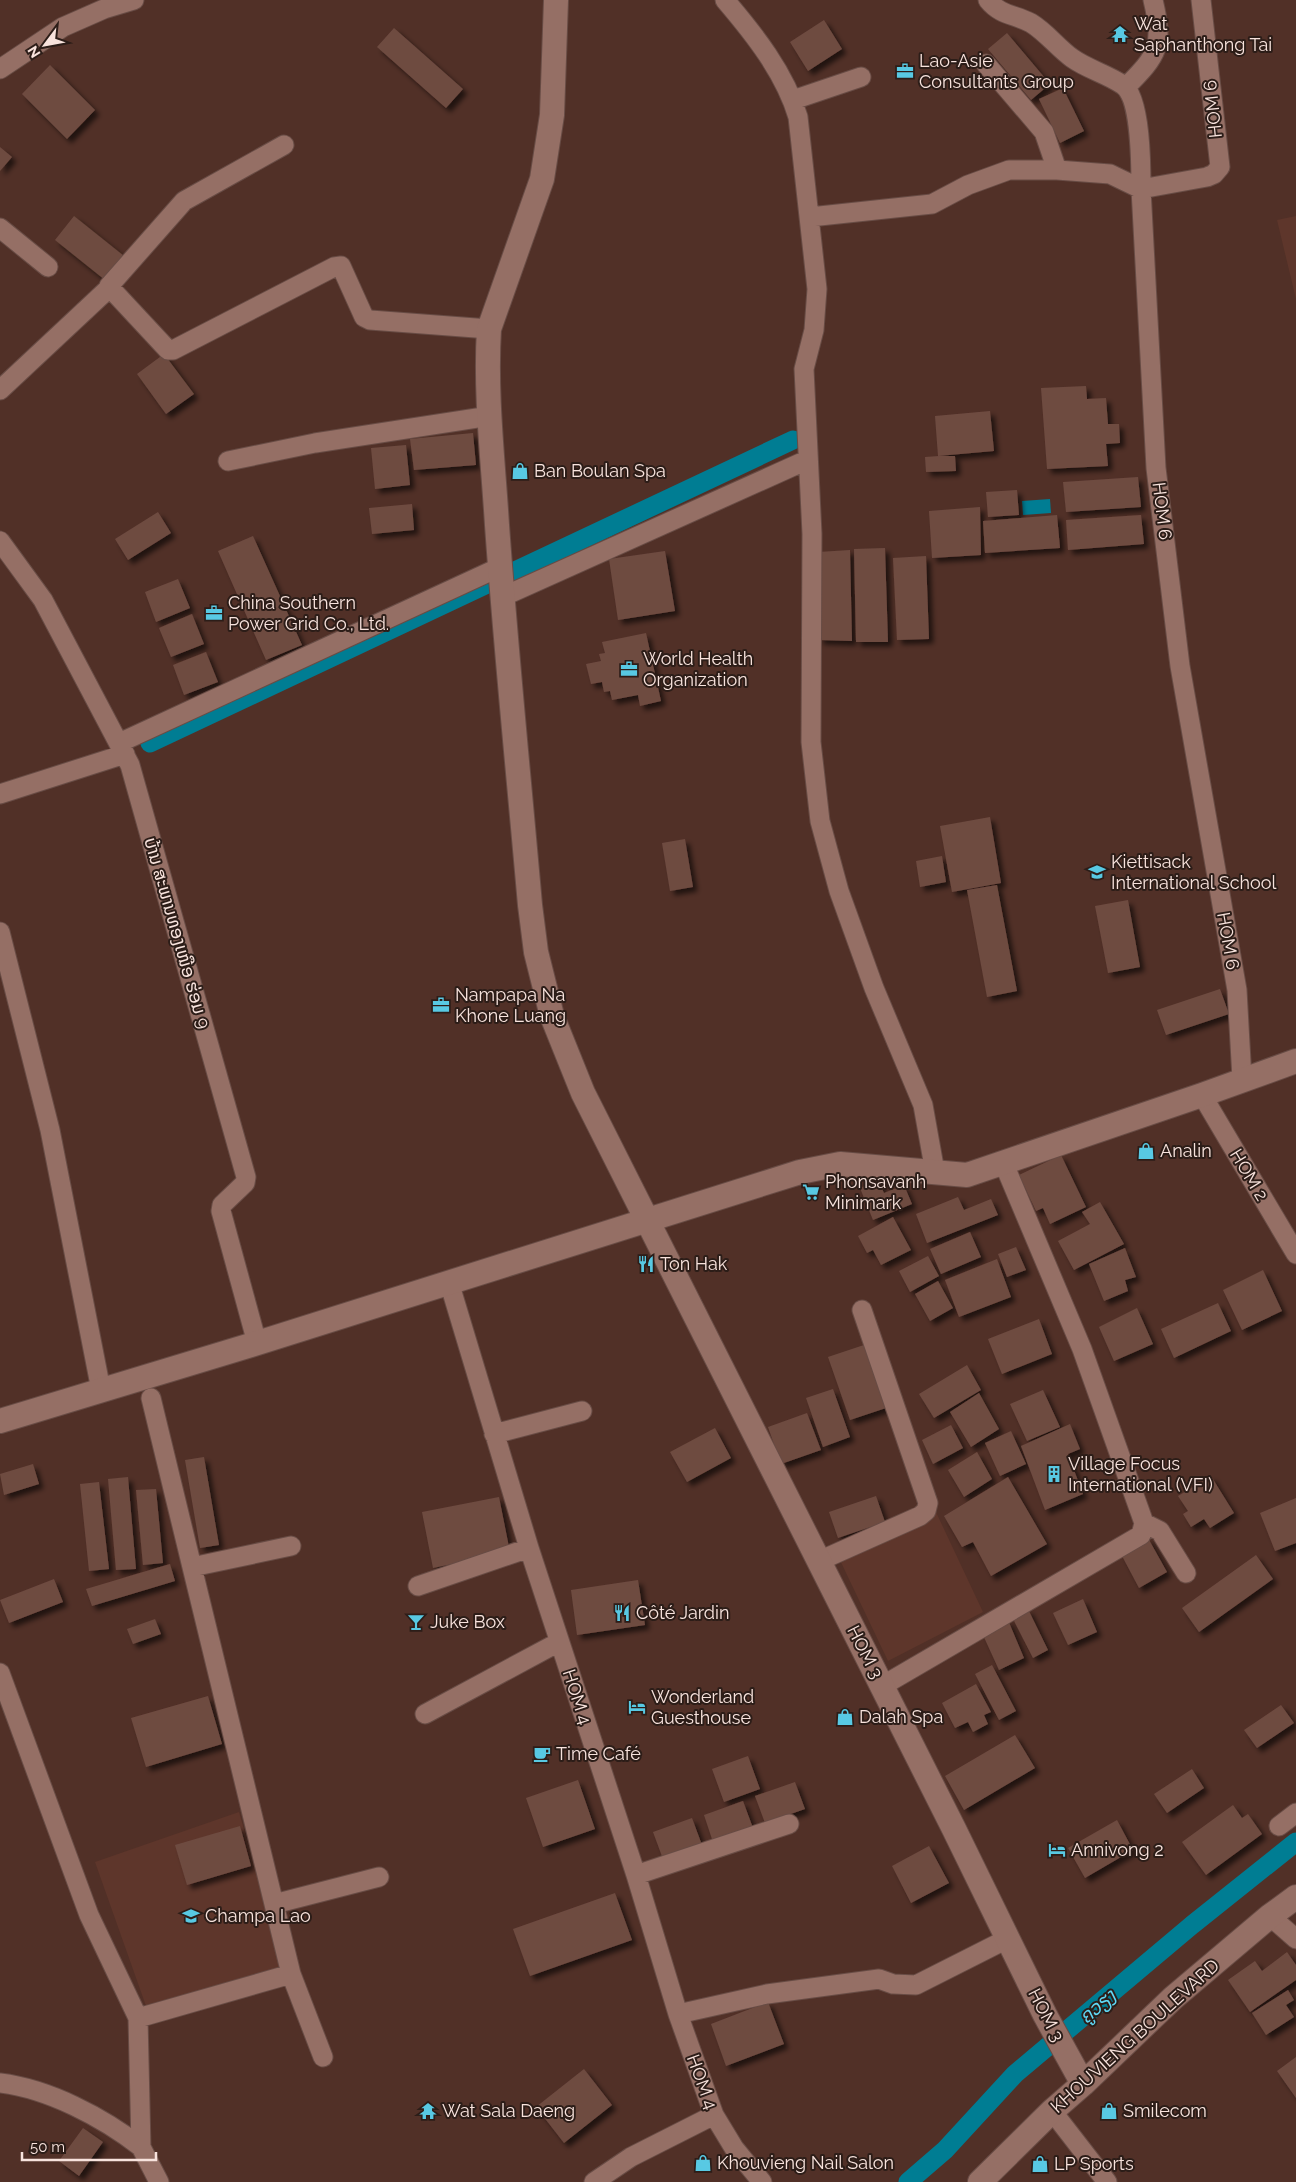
<svg xmlns="http://www.w3.org/2000/svg" width="1296" height="2182" font-family="Raleway,'Noto Sans Lao',sans-serif">
  <style>
    .built { fill: #5e362b }
    .water { fill: #007d93 }
    .lines { fill: none; stroke-linecap: round; stroke-linejoin: round }
    .canal { stroke: #007d93; stroke-width: 19 }
    .building { fill: #6e4b41; filter: url(#shadow) }
    .minor-casing { stroke: #684c45; stroke-width: 21 }
    .tertiary-casing { stroke: #684c45; stroke-width: 26 }
    .minor { stroke: #956f65; stroke-width: 19 }
    .tertiary { stroke: #956f65; stroke-width: 24 }
    .labels { text-anchor: middle; stroke-width: 4; stroke-linejoin: round; paint-order: stroke }
    .poi-label { font-size: 18px; fill: #f8e3dd; stroke: #2c1d18; text-anchor: start }
    .street-label { font-size: 18px; fill: #f8e3dd; stroke: #2c1d18 }
    .water-label { font-size: 19px; font-style: italic; fill: #60d9f6; stroke: #2c1d18 }
  </style>
  <defs>
    <filter id="shadow"><feDropShadow dx="4.5" dy="4.5" stdDeviation="2.5" flood-color="#0009"/></filter>
  </defs>
  <rect width="100%" height="100%" fill="#513027"/>
  <path class="built" d="M1296 216V299L1277 220Z
    M935 1510 983 1612 888 1661 838 1556Z
    M239 1812 284 1970 146 2006 95 1862Z"/>
  <path class="water" d="M1050 499 1051 513 1023 515 1022 501Z"/>
  <g class="lines">
    <path class="canal" d="M150 743 793 440
      M908 2182 945 2150 1015 2074 1192 1925 1296 1842"/>
  </g>
  <path class="building" d="M824 20 842 49 808 71 790 42Z
    M394 28 463 89 446 108 377 47Z
    M1007 33 1050 84 1031 100 988 49Z
    M50 65 95 110 67 139 22 94Z
    M1063 88 1084 131 1060 143 1039 99Z
    M0 147 12 157 0 171Z
    M74 216 124 256 105 280 55 240Z
    M164 354 194 394 166 414 137 374Z
    M1086 386 1087 399 1106 398 1108 424H1119L1120 443 1106 444 1108 466 1047 469 1041 388Z
    M990 411 994 451 938 456 935 416Z
    M473 433 476 465 414 470 410 439Z
    M406 445 410 485 375 489 371 448Z
    M939 456H955L956 471 926 472 925 457Z
    M1138 477 1141 507 1066 512 1063 482Z
    M1017 490 1019 515 988 517 986 492Z
    M412 504 414 530 372 534 369 508Z
    M980 507 981 555 932 558 929 511Z
    M158 512 171 533 128 560 115 539Z
    M1057 515 1060 548 985 553 983 521Z
    M1141 515 1144 544 1068 550 1066 520Z
    M253 536 302 645 266 660 218 551Z
    M885 548 888 642H856L854 549Z
    M850 550 852 641 819 640 818 552Z
    M665 551 675 611 618 620 609 559Z
    M926 556 929 639 897 640 893 558Z
    M178 579 190 608 156 622 145 592Z
    M192 614 204 644 171 657 159 628Z
    M646 633 661 701 640 706 638 695 612 700 610 691 604 692 602 682 591 684 586 664 601 661 599 654 605 653 602 642Z
    M206 652 218 682 184 695 173 665Z
    M990 817 1001 883 952 892 940 826Z
    M685 839 693 887 670 891 662 843Z
    M942 856 946 882 920 887 916 861Z
    M997 885 1017 991 987 997 967 890Z
    M1128 900 1140 967 1108 973 1095 906Z
    M1220 989 1229 1014 1166 1035 1157 1010Z
    M1061 1155 1086 1207 1050 1224 1043 1208 1036 1211 1019 1175Z
    M878 1180 884 1193 904 1185 912 1204 873 1220 860 1188Z
    M958 1197 964 1210 991 1199 998 1215 927 1243 916 1214Z
    M1100 1202 1124 1244 1074 1270 1058 1241 1090 1224 1082 1212Z
    M893 1217 911 1250 881 1265 873 1250 867 1253 858 1236Z
    M970 1232 981 1257 941 1274 930 1249Z
    M1016 1247 1026 1270 1007 1277 998 1254Z
    M1125 1248 1136 1277 1125 1280 1128 1291 1104 1301 1089 1264Z
    M928 1256 939 1276 910 1292 899 1271Z
    M997 1259 1011 1297 959 1317 945 1280Z
    M1263 1270 1282 1311 1242 1330 1223 1290Z
    M938 1281 953 1308 930 1321 915 1294Z
    M1218 1303 1231 1331 1174 1358 1161 1329Z
    M1137 1308 1153 1344 1114 1361 1099 1327Z
    M1039 1319 1052 1354 1002 1374 988 1339Z
    M864 1345 886 1408 850 1420 828 1357Z
    M967 1365 981 1390 934 1418 919 1394Z
    M833 1389 850 1437 823 1447 806 1398Z
    M1043 1390 1060 1427 1027 1441 1010 1404Z
    M979 1393 999 1429 971 1447 950 1412Z
    M807 1413 821 1450 781 1464 768 1427Z
    M1070 1424 1080 1449 1068 1454 1083 1494 1045 1510 1021 1446Z
    M951 1425 963 1448 933 1464 922 1440Z
    M715 1428 731 1458 687 1482 670 1452Z
    M1011 1431 1026 1464 1000 1476 985 1443Z
    M977 1452 992 1479 964 1497 948 1470Z
    M204 1457 219 1545 200 1548 185 1460Z
    M33 1464 39 1484 4 1495 0 1474Z
    M1211 1476 1234 1513 1210 1528 1204 1519 1191 1527 1183 1514 1188 1511 1178 1496Z
    M128 1477 136 1569 116 1570 108 1479Z
    M1008 1477 1047 1544 991 1576 973 1542 962 1547 944 1516Z
    M99 1482 109 1569 89 1571 80 1484Z
    M156 1489 163 1563 143 1565 136 1490Z
    M876 1496 885 1522 838 1538 829 1512Z
    M499 1497 510 1552 433 1568 422 1512Z
    M1296 1498V1543L1275 1551 1260 1513Z
    M1148 1538 1167 1572 1139 1588 1121 1554Z
    M1256 1555 1273 1579 1199 1632 1182 1608Z
    M170 1564 175 1581 92 1606 86 1589Z
    M54 1579 63 1602 9 1623 0 1600Z
    M638 1580 645 1625 577 1635 571 1590Z
    M1083 1599 1097 1632 1068 1645 1053 1613Z
    M1028 1609 1048 1650 1033 1658 1012 1617Z
    M155 1619 161 1634 133 1644 127 1629Z
    M1008 1620 1024 1658 999 1670 983 1635Z
    M992 1665 1016 1711 999 1720 975 1674Z
    M976 1684 991 1712 984 1715 988 1724 973 1732 968 1722 955 1728 942 1703Z
    M208 1696 222 1744 146 1767 131 1718Z
    M1281 1705 1294 1723 1257 1748 1244 1730Z
    M1015 1735 1035 1768 964 1810 945 1776Z
    M748 1756 760 1789 724 1802 712 1769Z
    M1192 1769 1204 1788 1167 1813 1154 1794Z
    M578 1780 595 1829 543 1847 526 1798Z
    M795 1782 805 1809 765 1823 755 1796Z
    M743 1801 753 1828 713 1842 704 1815Z
    M1233 1805 1242 1818 1248 1814 1262 1834 1206 1875 1182 1842Z
    M692 1818 702 1845 663 1859 653 1832Z
    M1117 1820 1133 1850 1085 1878 1068 1848Z
    M240 1826 251 1866 187 1885 175 1845Z
    M929 1846 949 1883 911 1903 892 1866Z
    M615 1893 632 1940 530 1976 513 1929Z
    M1287 1952 1296 1965V1980L1250 2012 1228 1980 1255 1961 1262 1971Z
    M1288 1990 1294 2000 1286 2005 1294 2017 1266 2035 1252 2013Z
    M768 2002 784 2044 726 2066 711 2024Z
    M1296 2057V2098L1277 2071Z
    M584 2069 612 2105 564 2143 536 2107Z
    M83 2128 103 2142 79 2176 59 2161Z"/>
  <g class="lines">
    <g class="minor-casing">
      <path id="minor" d="M725 0C754 34 785 73 798 117L817 289 814 330 804 369 812 534 811 742 820 821 839 891 874 988 923 1105 935 1172
        M1201 0 1220 167 1214 174 1207 177 1141 189 1156 468 1180 666 1237 990 1242 1079
        M986 64 1044 132 1057 170
        M0 69 63 27 104 9 134 0
        M1126 87C1158 55 1164 46 1153 0
        M793 100 861 77
        M810 217 932 204 968 185 1009 170H1057L1110 174 1141 189C1141 167 1141 98 1123 85 1107 74 1087 69 1072 58 1058 48 1046 32 1031 23 1014 14 1001 16 988 0
        M0 228 48 267
        M108 289 109 286 184 201 284 145
        M0 390 108 289 114 292 168 350H173L334 267 341 266 364 317 370 320 489 329
        M228 461 315 443 490 416
        M0 541 43 600 130 765 246 1177 245 1183 222 1205 221 1211 257 1343
        M502 597 807 460
        M119 743 500 567
        M0 794 125 754
        M0 932 50 1130 101 1390
        M1202 1095 1296 1254
        M449 1282 529 1548 636 1875 678 2014 714 2115 734 2148 762 2182
        M151 1398 192 1567
        M494 1434 582 1411
        M1144 1523 1160 1531 1186 1573
        M291 1546 192 1567 291 1974 323 2057
        M819 1561 920 1516 926 1511 928 1503 862 1310
        M418 1586 529 1548
        M0 1673 89 1915 138 2018 141 2147 159 2182
        M882 1686 1141 1535 1144 1523 1082 1349 1004 1164
        M425 1714 559 1642
        M1279 1826 1296 1813
        M636 1875 789 1824
        M274 1904 379 1877
        M1270 1916 1296 1939
        M678 2014 767 1994 879 1979 893 1984 916 1985 1007 1939
        M138 2018 291 1974
        M0 2083C49 2089 102 2117 141 2147
        M1052 2111 1107 2182
        M594 2182 631 2157 714 2115"/>
    </g>
    <g class="tertiary-casing">
      <path id="tertiary" d="M556 0 552 115 542 179 489 329C485 394 493 460 497 525 506 652 519 779 530 905L536 952 552 1016 583 1093 954 1829 1045 2015 1083 2084
        M0 1421 251 1345 800 1172 840 1164 967 1175 1202 1095 1296 1061
        M980 2182 1052 2111 1083 2084 1173 1998 1270 1916 1296 1897"/>
    </g>
    <use href="#minor" class="minor"/>
    <use href="#tertiary" class="tertiary"/>
  </g>
  <defs>
    <g id="temple-bare" transform="scale(1.35)"><path d="M0-6L5-2H3V0L6.5 2.5H4V6H1.5V3h-3V6H-4V2.5H-6.5L-3 0V-2H-5Z" fill="#58c9e3" stroke="#2c1d18" stroke-width="2.5" paint-order="stroke"/></g>
    <g id="office-bare" transform="scale(1.35)"><path d="M-6-3h4V-5.5h4V-3h4V5H-6ZM-1-4.5V-3h2v-1.5ZM-6 0V1H6V0Z" fill="#58c9e3" stroke="#2c1d18" stroke-width="2.5" paint-order="stroke"/></g>
    <g id="shop-bare" transform="scale(1.35)"><path d="M-5-2.5h2.3a2.7 3.5 0 0 1 5.4 0H5L5.5 6h-11ZM-1.5-2.5h3a1.5 2.3 0 0 0-3 0Z" fill="#58c9e3" stroke="#2c1d18" stroke-width="2.5" paint-order="stroke"/></g>
    <g id="school-bare" transform="scale(1.35)"><path d="M0-5L7-2L0 1L-7-2ZM-4 1L0 2.5L4 1V4Q0 6-4 4Z" fill="#58c9e3" stroke="#2c1d18" stroke-width="2.5" paint-order="stroke"/></g>
    <g id="supermarket-bare" transform="scale(1.35)"><path d="M-6-5.5h2.5l.6 2H6L4.5 2H-2.5L-4.4-4H-6ZM-1.5 3.2a1.3 1.3 0 1 0 .1 0ZM3 3.2a1.3 1.3 0 1 0 .1 0Z" fill="#58c9e3" stroke="#2c1d18" stroke-width="2.5" paint-order="stroke"/></g>
    <g id="restaurant-bare" transform="scale(1.35)"><path d="M-5-6h1v4h1v-4h1v4h1v-4h1v5L-1.5 .5V6h-2V.5L-5-1ZM5-6V6H3V1.5H1.5Q1.5-4 5-6Z" fill="#58c9e3" stroke="#2c1d18" stroke-width="2.5" paint-order="stroke"/></g>
    <g id="building-bare" transform="scale(1.35)"><path d="M-4-6H4V6H1V3H-1V6H-4ZM-2.5-4.3h1.7v1.8h-1.7ZM.8-4.3h1.7v1.8H.8ZM-2.5-1h1.7V.8h-1.7ZM.8-1h1.7V.8H.8Z" fill="#58c9e3" stroke="#2c1d18" stroke-width="2.5" paint-order="stroke"/></g>
    <g id="bar-bare" transform="scale(1.35)"><path d="M-6-5H6L.8 .8V4.5H3.5V6h-7V4.5H-.8V.8Z" fill="#58c9e3" stroke="#2c1d18" stroke-width="2.5" paint-order="stroke"/></g>
    <g id="hotel-bare" transform="scale(1.35)"><path d="M-6-4.5h1.5V1H6V5H4.5V3h-9V5H-6ZM-4 0a1.8 1.8 0 1 1 3.6 0ZM.5 0V-2.5h3Q6-2.5 6 0Z" fill="#58c9e3" stroke="#2c1d18" stroke-width="2.5" paint-order="stroke"/></g>
    <g id="cafe-bare" transform="scale(1.35)"><path d="M-5.5-4.5H6V0H3Q3 3.5 0 3.5H-2.5Q-5.5 3.5-5.5 0ZM3-3.2v2h1.7v-2ZM-6 4.5H4V6H-6Z" fill="#58c9e3" stroke="#2c1d18" stroke-width="2.5" paint-order="stroke"/></g>
  </defs>
  <g fill-rule="evenodd">
    <use href="#temple-bare" x="1120" y="34"/>
    <use href="#office-bare" x="905" y="71"/>
    <use href="#shop-bare" x="520" y="471"/>
    <use href="#office-bare" x="214" y="613"/>
    <use href="#office-bare" x="629" y="669"/>
    <use href="#school-bare" x="1097" y="872"/>
    <use href="#office-bare" x="441" y="1005"/>
    <use href="#shop-bare" x="1146" y="1151"/>
    <use href="#supermarket-bare" x="811" y="1192"/>
    <use href="#restaurant-bare" x="646" y="1264"/>
    <use href="#building-bare" x="1054" y="1474"/>
    <use href="#restaurant-bare" x="622" y="1613"/>
    <use href="#bar-bare" x="416" y="1622"/>
    <use href="#hotel-bare" x="637" y="1707"/>
    <use href="#shop-bare" x="845" y="1717"/>
    <use href="#cafe-bare" x="542" y="1754"/>
    <use href="#hotel-bare" x="1057" y="1850"/>
    <use href="#school-bare" x="191" y="1916"/>
    <use href="#temple-bare" x="428" y="2111"/>
    <use href="#shop-bare" x="1109" y="2111"/>
    <use href="#shop-bare" x="703" y="2163"/>
    <use href="#shop-bare" x="1040" y="2164"/>
  </g>
  <g class="labels">
    <g class="poi-label">
      <text x="1134" y="30">Wat<tspan x="1134" dy="21">Saphanthong Tai</tspan></text>
      <text x="919" y="67">Lao-Asie<tspan x="919" dy="21">Consultants Group</tspan></text>
      <text x="534" y="477">Ban Boulan Spa</text>
      <text x="228" y="609">China Southern<tspan x="228" dy="21">Power Grid Co., Ltd.</tspan></text>
      <text x="643" y="665">World Health<tspan x="643" dy="21">Organization</tspan></text>
      <text x="1111" y="868">Kiettisack<tspan x="1111" dy="21">International School</tspan></text>
      <text x="455" y="1001">Nampapa Na<tspan x="455" dy="21">Khone Luang</tspan></text>
      <text x="1160" y="1157">Analin</text>
      <text x="825" y="1188">Phonsavanh<tspan x="825" dy="21">Minimark</tspan></text>
      <text x="660" y="1270">Ton Hak</text>
      <text x="1068" y="1470">Village Focus<tspan x="1068" dy="21">International (VFI)</tspan></text>
      <text x="636" y="1619">Côté Jardin</text>
      <text x="430" y="1628">Juke Box</text>
      <text x="651" y="1703">Wonderland<tspan x="651" dy="21">Guesthouse</tspan></text>
      <text x="859" y="1723">Dalah Spa</text>
      <text x="556" y="1760">Time Café</text>
      <text x="1071" y="1856">Annivong 2</text>
      <text x="205" y="1922">Champa Lao</text>
      <text x="442" y="2117">Wat Sala Daeng</text>
      <text x="1123" y="2117">Smilecom</text>
      <text x="717" y="2169">Khouvieng Nail Salon</text>
      <text x="1054" y="2170">LP Sports</text>
    </g>
    <g class="street-label">
      <text transform="translate(1213 109) rotate(-96)" y="6">HOM 6</text>
      <text transform="translate(1162 511) rotate(83)" y="6">HOM 6</text>
      <text transform="translate(177 933) rotate(74)" y="6">ບ້ານ ສະພານທອງເໜືອ ຮ່ອມ 9</text>
      <text transform="translate(1228 941) rotate(80)" y="6">HOM 6</text>
      <text transform="translate(1249 1175) rotate(59)" y="6">HOM 2</text>
      <text transform="translate(865 1652) rotate(63)" y="6">HOM 3</text>
      <text transform="translate(577 1697) rotate(72)" y="6">HOM 4</text>
      <text transform="translate(1046 2015) rotate(63)" y="6">HOM 3</text>
      <text transform="translate(1135 2036) rotate(-42)" y="6">KHOUVIENG BOULEVARD</text>
      <text transform="translate(702 2082) rotate(70)" y="6">HOM 4</text>
    </g>
    <g class="water-label">
      <text transform="translate(1097 2006) rotate(-40)" y="7">ຄູວຽງ</text>
    </g>
  </g>
  <g transform="translate(45 45) rotate(238)" stroke="#2c1d18" stroke-width="4" paint-order="stroke">
  <path d="M0-4L9 19L0 12L-9 19Z" fill="#f8e3dd"/>
  <text y="-8" font-size="14" font-weight="bold" text-anchor="middle" fill="#f8e3dd">N</text>
  </g>
  <path d="M22 2152v8h134v-8" fill="none" stroke="#f8e3dd" stroke-width="2.5"/>
  <text x="30" y="2152" font-size="15" fill="#f8e3dd" stroke="#2c1d18" stroke-width="4" paint-order="stroke">50 m</text>
</svg>
